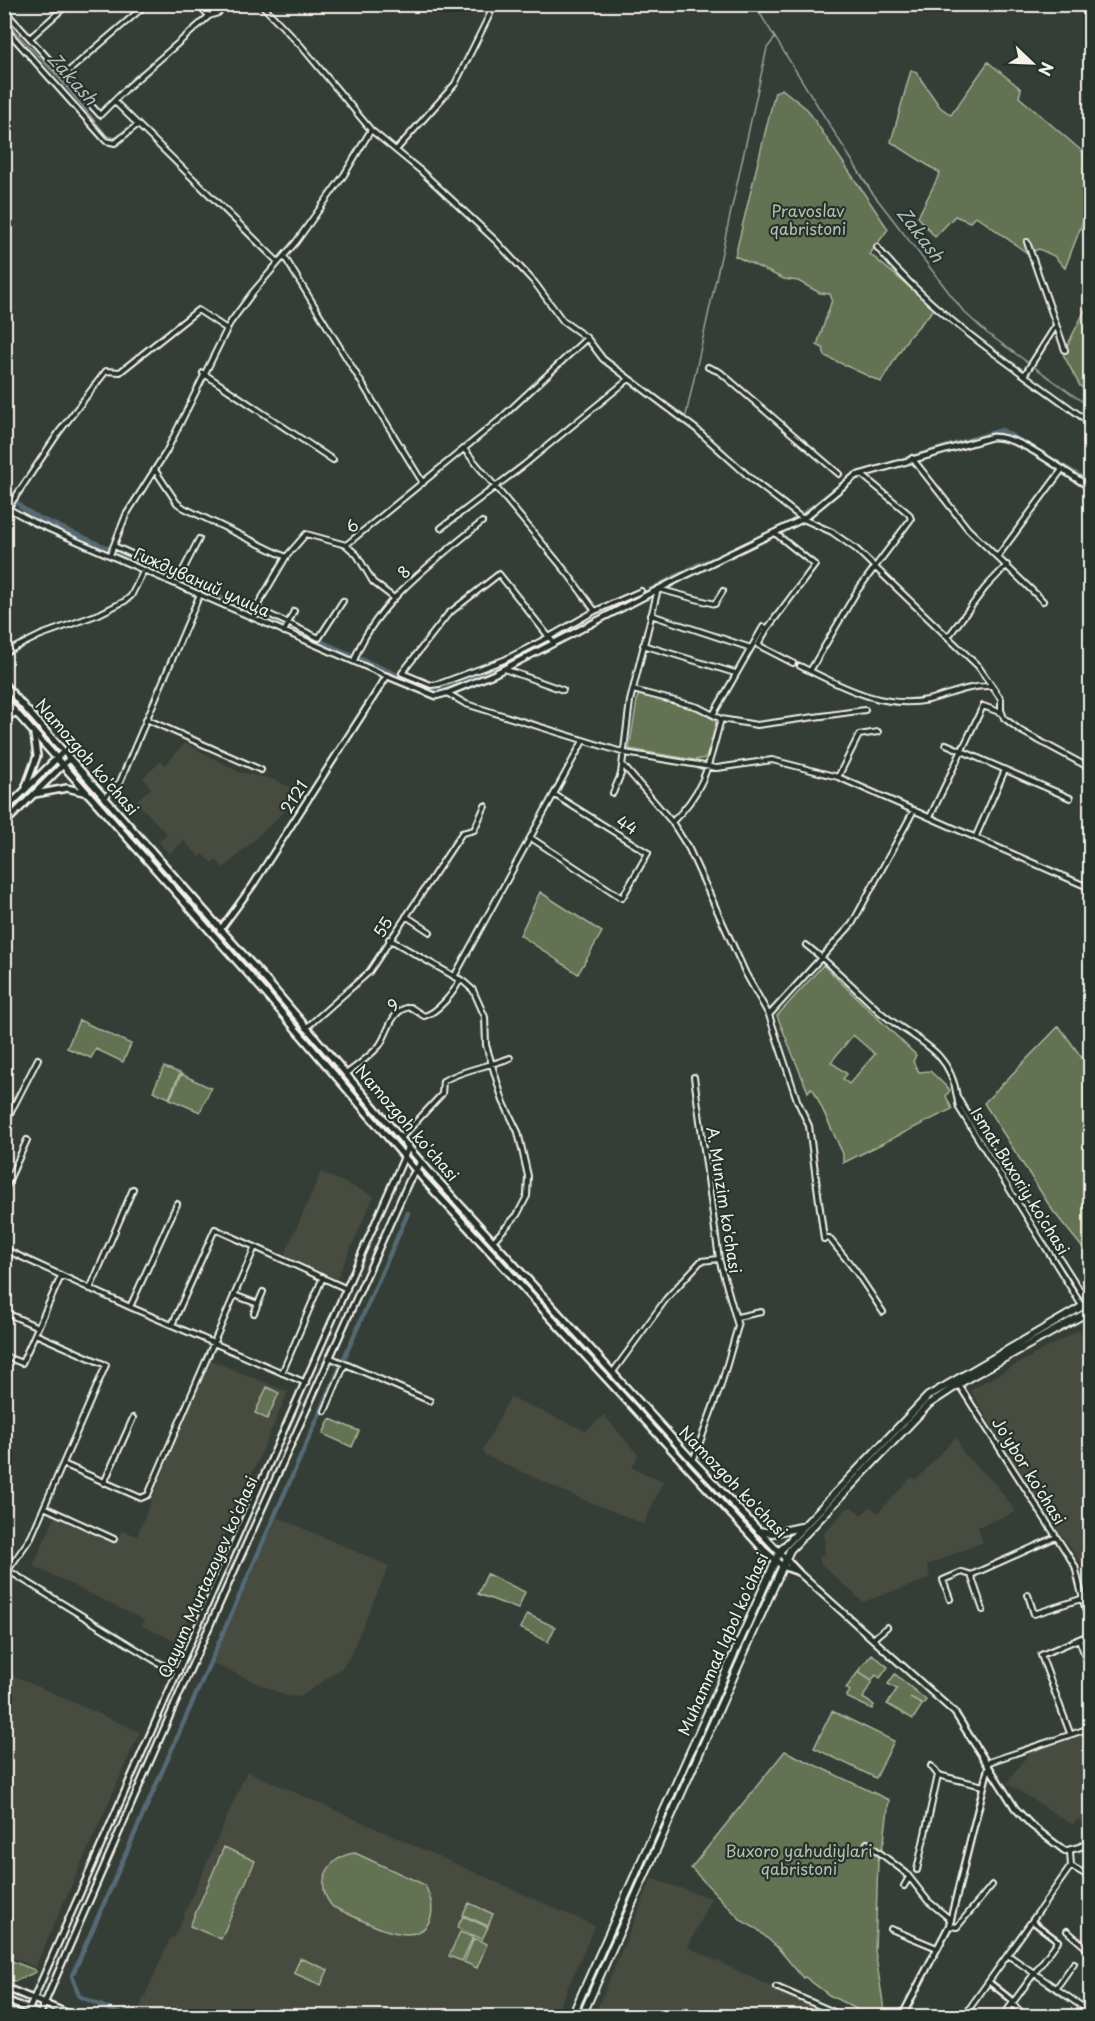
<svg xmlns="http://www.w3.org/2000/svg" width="1095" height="2021" font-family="'Playpen Sans',sans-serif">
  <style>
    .built { fill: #474b40 }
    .green { fill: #637253; stroke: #acb29e; stroke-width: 1.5; fill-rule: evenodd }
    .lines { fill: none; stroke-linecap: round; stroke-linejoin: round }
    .stream { stroke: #95a1a2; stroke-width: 1.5 }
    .canal { stroke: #556b74; stroke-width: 4.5 }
    .pedestrian-casing { stroke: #f4f1e8; stroke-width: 8 }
    .minor-casing { stroke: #f4f1e8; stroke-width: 8 }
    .tertiary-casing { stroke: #f4f1e8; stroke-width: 9 }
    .secondary-casing { stroke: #f4f1e8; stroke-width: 10 }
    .primary-casing { stroke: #f4f1e8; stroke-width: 10 }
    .pedestrian { stroke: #26332d; stroke-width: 3 }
    .minor { stroke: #26332d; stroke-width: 4 }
    .tertiary { stroke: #26332d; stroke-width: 4.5 }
    .secondary { stroke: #26332d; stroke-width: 5 }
    .primary { stroke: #26332d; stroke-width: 6 }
    .labels { text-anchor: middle; stroke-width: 4.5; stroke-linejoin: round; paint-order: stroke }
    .park-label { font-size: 16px; fill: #babeac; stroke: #26332d }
    .street-label { font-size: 16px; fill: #f4f1e8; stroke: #26332d }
    .water-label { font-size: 18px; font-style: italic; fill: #b4bbba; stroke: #26332d }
  </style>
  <rect width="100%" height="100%" fill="#353e36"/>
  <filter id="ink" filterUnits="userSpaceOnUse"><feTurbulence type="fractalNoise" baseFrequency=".0167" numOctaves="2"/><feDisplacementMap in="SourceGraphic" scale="12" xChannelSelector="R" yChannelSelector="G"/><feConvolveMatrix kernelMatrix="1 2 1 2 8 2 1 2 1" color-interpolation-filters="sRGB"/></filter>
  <g filter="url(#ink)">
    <path class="built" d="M185 743 239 772 272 779 290 787 293 798 291 805 224 868 216 860 212 863 203 854 200 857 184 841 169 854 159 842 167 834 136 801 151 788 143 778 161 761 165 765Z
      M321 1172 374 1196 337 1279 284 1256Z
      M1079 1330 1087 1351 1090 1352V1569L1085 1568 1037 1500 970 1390Z
      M208 1359 288 1392 178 1642 142 1626 144 1620 33 1566 56 1515 116 1541 122 1530 137 1536Z
      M510 1397 586 1431 604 1415 638 1455 632 1468 663 1481 644 1524 572 1495 485 1455 483 1450Z
      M956 1437 964 1454 996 1485 1016 1512 978 1527 983 1542 927 1565 930 1576 926 1580 863 1602 821 1564 819 1556 825 1554 824 1533 847 1508 852 1507 861 1515 870 1507 878 1513 912 1477 916 1480Z
      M277 1517 389 1566 348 1660 342 1668 300 1697 287 1696 212 1663Z
      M5 1672 140 1732 35 1967 5 1954Z
      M1090 1732V1830L1077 1819 1073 1825 1007 1783 1031 1750Z
      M247 1771 595 1926 555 2016H136L171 1937 174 1938Z
      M652 1879 711 1898 688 1947 832 2016H594Z"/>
    <path class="green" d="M988 62 1021 89 1019 97 1090 158V203L1065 268 1054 256 1039 249 1027 253 976 216 970 222 955 216 935 237 918 217 940 173 891 142 911 70 916 72 940 107 951 115Z
      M782 89 807 109 888 229 870 254 935 308 908 338 881 382 825 356 823 348 817 345 832 300 830 294 820 293 798 281 784 279 735 256 775 92Z
      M1090 300V394L1080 386 1063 354Z
      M638 695C664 701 698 704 717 723L706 758 695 760 629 749Z
      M540 892 602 932 578 974 520 935Z
      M823 965 916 1055 913 1062 919 1072 930 1071 950 1090 946 1096 952 1109 843 1163V1154L814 1091 811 1088 808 1092 777 1016ZM853 1035 875 1054 849 1084 843 1079 847 1074 831 1062Z
      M79 1020 131 1044 123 1062 96 1049 91 1058 67 1048Z
      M1059 1026 1090 1069V1257L1053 1211 984 1103Z
      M164 1067 180 1073 169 1098 153 1091Z
      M181 1074 211 1088 200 1112 170 1099Z
      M267 1387 279 1393 267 1419 255 1413Z
      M330 1419 359 1431 352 1447 323 1434Z
      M487 1574 525 1592 518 1609 478 1594Z
      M527 1614 555 1627 548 1642 520 1628Z
      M872 1654 888 1667 880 1678 876 1675 872 1680 858 1671Z
      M858 1672 872 1681 863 1698 874 1705 872 1709 846 1697 850 1691 846 1688Z
      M895 1674 926 1700 923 1704 910 1697 922 1705 913 1719 887 1704 897 1689 888 1684Z
      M832 1711 894 1741 876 1778 814 1748Z
      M785 1751 889 1800 884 1841 878 1860 875 1951 884 2009 870 2016 829 1995 805 1977 803 1978 778 1948 757 1929 742 1921 691 1868Z
      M224 1847 255 1861 221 1939 190 1926Z
      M355 1853 425 1885C431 1898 436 1912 427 1925 409 1950 356 1916 333 1907 313 1886 327 1856 355 1853Z
      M469 1903 493 1914 488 1926 463 1915Z
      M463 1916 488 1927 482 1939 457 1928Z
      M460 1932 473 1937 462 1961 449 1956Z
      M474 1938 487 1944 477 1968 464 1962Z
      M4 1958 35 1970 36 1972 16 1981H5Z
      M300 1958 328 1970 321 1985 294 1973Z"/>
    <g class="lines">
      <path class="stream" d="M754 4 871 191 964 312 987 333 1090 407
        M4 20 58 77 107 136 115 138 126 129
        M686 415 767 48 775 38"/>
      <path class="canal" d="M865 471 1002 430 1090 482
        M4 488 22 508 37 517 434 691 492 670 549 643 699 564 719 557
        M791 522 823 499
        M125 2016 79 1996 72 1976 408 1213"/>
      <g class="pedestrian-casing">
        <path id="pedestrian" d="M1033 1922 1058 1941
          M989 1982 1013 2001"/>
      </g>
      <g class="minor-casing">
        <path id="minor" d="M199 4 208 15
          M261 4 302 47 371 130 421 171 496 241 535 283 563 321 587 338 603 359 696 429 755 482 803 519 832 532 856 549 978 666 1001 699V710L1004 718 1021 731 1090 768
          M4 10 100 115 128 87 209 16 218 13 227 4
          M4 27 106 141 115 143 137 125
          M30 38 68 4
          M64 75 147 4
          M114 101 278 262
          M396 150 455 84 495 4
          M1027 242 1065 350
          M877 247C936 319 1016 367 1090 423
          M284 256 423 483
          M708 367 720 372 839 474
          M203 373 333 460
          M1025 374 1055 327
          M464 449 568 574 595 611
          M912 458 968 529 1043 601
          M155 470 177 503 184 508 286 557
          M9 509 33 522 387 676
          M4 514 59 432 106 371 120 372 198 310 227 329
          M441 528 524 465 629 379
          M346 545 357 555 373 582 394 598
          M114 546 180 576 199 539
          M110 555 126 515 166 452 230 323 253 292 296 242 344 175 371 130
          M998 556 1061 471
          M499 574 549 637 504 660 439 684 431 685 402 673 448 614Z
          M343 601 319 638 256 608 286 557 306 534 346 545 499 420 587 338
          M651 615 751 648
          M767 629 758 645 793 663
          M284 632 294 611
          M948 637 985 588 1007 565
          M554 643 549 637 595 611 641 591
          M643 645 735 673
          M4 653 41 635 99 614 125 601 131 596 144 570
          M354 661C374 603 437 559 482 522
          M800 666C839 685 882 710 928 700 948 695 970 685 991 686
          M504 669 563 690
          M810 671 857 591 911 519 909 514 861 474
          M633 690 698 707 721 719 757 725 865 710
          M447 693 466 704 625 753 717 768 772 760 838 777 1090 888
          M714 713 763 627 767 629 815 565 776 534
          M146 719 261 770
          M4 722 16 712
          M946 744 1070 798
          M622 764 672 822 689 849 746 974 769 1015
          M838 777 859 735 878 732
          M613 793 621 774 630 701 658 589 715 604 723 591
          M104 798 120 782 200 594
          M930 817 983 706 1002 713
          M672 822C706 790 709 762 721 719
          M976 836 1005 770
          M531 838 622 898 648 853 555 795
          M406 916 430 932
          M389 939 464 982 473 990 485 1017 486 1045 503 1101 518 1132 528 1176 527 1196 517 1215 493 1241
          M806 945C832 965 855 989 879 1011 912 1040 950 1046 957 1097
          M454 977 583 741
          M306 1028 369 972 462 833 474 830 485 806
          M346 1074C358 1065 369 1057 379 1046 389 1033 390 1010 410 1007L424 1016C437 1013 455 992 460 979
          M4 1125 38 1059
          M402 1137 442 1094 443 1081C464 1069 487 1067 510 1058
          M4 1191 27 1140
          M4 1249 130 1307 306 1383
          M90 1289 133 1189
          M234 1295 258 1304
          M1082 1306 959 1108 957 1097 1088 1303
          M130 1307 177 1204
          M4 1312 38 1327
          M883 1312 855 1270 829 1238 824 1239 809 1126 797 1100 769 1015 852 924 914 810
          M254 1313 263 1292
          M737 1317 761 1312
          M172 1325 215 1229 255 1247
          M4 1356 22 1363 61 1276
          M329 1357 430 1401
          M613 1372 666 1299 701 1261 719 1259
          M282 1373 323 1277
          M959 1385 1075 1566 1090 1629 1086 1636 1079 1639 1090 1670
          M325 1411 345 1364
          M693 1461 721 1385 738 1326 719 1259 694 1077
          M63 1464 141 1498 148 1495 255 1247 347 1289
          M104 1483 133 1418
          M44 1507 114 1539
          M9 1571 159 1663 179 1671
          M971 1575 983 1610
          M4 1576 31 1537 106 1365 35 1334
          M1028 1595 1034 1614 1084 1598
          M950 1599 943 1580 962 1572 971 1575 1056 1537
          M873 1639 887 1627
          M1070 1733 1041 1655 1079 1639
          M986 1763 1090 1728
          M938 1775 983 1786
          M867 1843 906 1873 928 1901 951 1920
          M1070 1852 1071 1866 1090 1877
          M917 1870 938 1775 931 1766
          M904 1886 908 1879 911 1880
          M949 1926 957 1927 992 1885
          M891 1929 937 1948
          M1067 1931 1090 1951
          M1008 1955 1090 2012
          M776 1987 843 2016
          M1057 1987 1074 1963
          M1013 2004 1025 2016
          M964 2016 1071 1866
          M1003 2016 1058 1941"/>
      </g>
      <g class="tertiary-casing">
        <path id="tertiary" d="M220 930 253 885 387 676 436 696 447 693 494 674 684 576 803 519 855 476 992 437C1022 436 1063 472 1090 487
          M798 1572 955 1713 1015 1808 1031 1825 1065 1851 1080 1847 1090 1839
          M26 2016 409 1146
          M39 2016 188 1674 409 1181 421 1162
          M902 2016 949 1926 988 1769"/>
      </g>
      <g class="secondary-casing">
        <path id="secondary" d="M4 684 273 988 421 1162 693 1461 798 1572
          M4 699 265 993 424 1180 763 1549 782 1566 796 1571
          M26 786 37 756 34 735
          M35 794 67 788 87 793
          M4 811 63 752
          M4 824 69 759
          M4 1987 74 2016
          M4 1999 44 2016"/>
      </g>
      <g class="primary-casing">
        <path id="primary" d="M759 1531 773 1533 801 1527
          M572 2016 780 1551 928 1396 1090 1302
          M582 2016 790 1550 929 1404 970 1377 1090 1311"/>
      </g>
      <use href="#pedestrian" class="pedestrian"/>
      <use href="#minor" class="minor"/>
      <use href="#tertiary" class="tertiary"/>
      <use href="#secondary" class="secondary"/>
      <use href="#primary" class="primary"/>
    </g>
  </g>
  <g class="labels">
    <g class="park-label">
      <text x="808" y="217">Pravoslav<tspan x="808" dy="18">qabristoni</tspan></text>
      <text x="799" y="1857">Buxoro yahudiylari<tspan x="799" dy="18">qabristoni</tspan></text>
    </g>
    <g class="street-label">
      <text transform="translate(352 526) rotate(-36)" y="6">6</text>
      <text transform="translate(404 572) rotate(-44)" y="6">8</text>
      <text transform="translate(202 582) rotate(24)" y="6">Гиждуваний улица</text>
      <text transform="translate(87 757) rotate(49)" y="6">Namozgoh ko'chasi</text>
      <text transform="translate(294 797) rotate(-58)" y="6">2121</text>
      <text transform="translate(627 825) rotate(32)" y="6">44</text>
      <text transform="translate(383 927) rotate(-57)" y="6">55</text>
      <text transform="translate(393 1005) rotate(-39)" y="6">9</text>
      <text transform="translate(407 1123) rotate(49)" y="6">Namozgoh ko'chasi</text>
      <text transform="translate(1020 1181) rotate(58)" y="6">Ismat Buxoriy ko'chasi</text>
      <text transform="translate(724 1200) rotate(81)" y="6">A. Munzim ko'chasi</text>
      <text transform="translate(1029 1471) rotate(58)" y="6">Jo'ybor ko'chasi</text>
      <text transform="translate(733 1482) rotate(46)" y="6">Namozgoh ko'chasi</text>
      <text transform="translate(208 1577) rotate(-66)" y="6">Qayum Murtazoyev ko'chasi</text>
      <text transform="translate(723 1644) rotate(-66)" y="6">Muhammad Iqbol ko'chasi</text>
    </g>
    <g class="water-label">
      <text transform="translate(72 79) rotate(48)" y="6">Zakash</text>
      <text transform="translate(920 235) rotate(53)" y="6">Zakash</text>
    </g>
  </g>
  <rect width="1095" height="2021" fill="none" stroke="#26332d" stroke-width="24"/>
  <rect x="12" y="12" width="1071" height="1997" fill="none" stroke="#f4f1e8" stroke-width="2" filter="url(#ink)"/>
  <g transform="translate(1032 63) rotate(113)" stroke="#26332d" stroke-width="4.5" paint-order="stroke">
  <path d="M0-4.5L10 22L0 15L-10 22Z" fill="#f4f1e8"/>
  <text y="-9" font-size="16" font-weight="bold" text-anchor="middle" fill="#f4f1e8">N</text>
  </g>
</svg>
